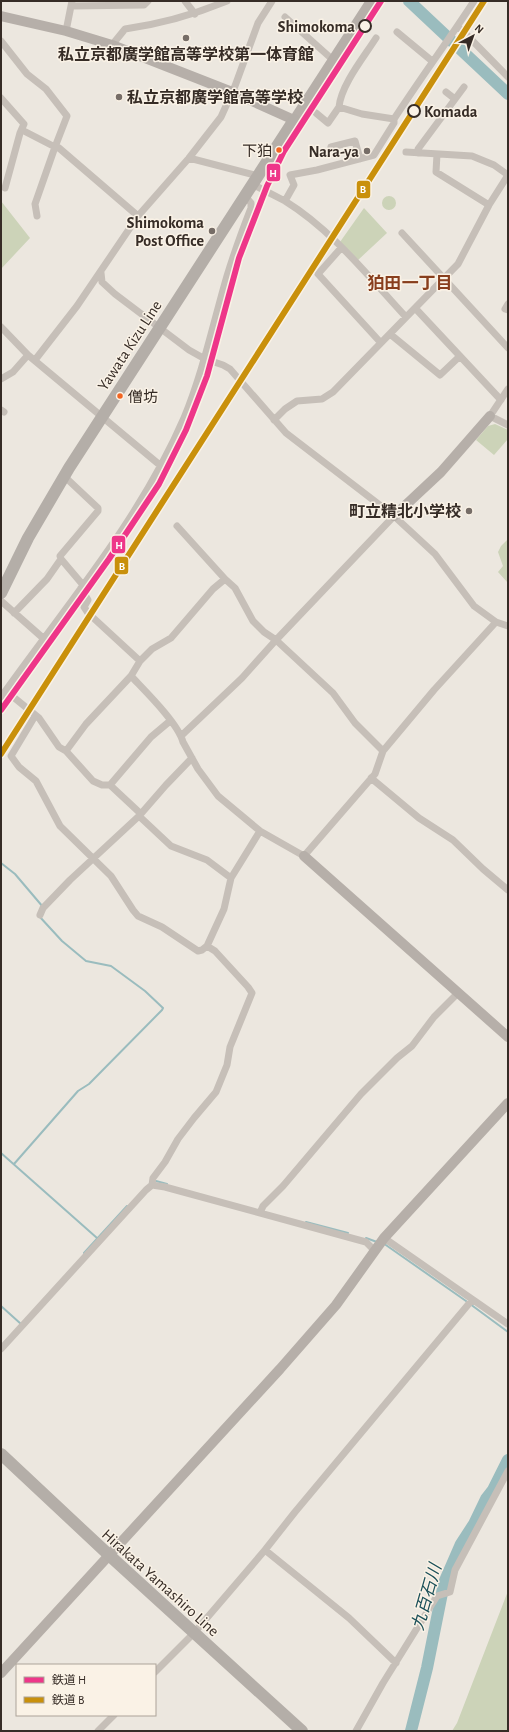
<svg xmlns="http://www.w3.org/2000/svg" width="509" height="1732" font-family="'Alegreya Sans','Noto Sans JP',sans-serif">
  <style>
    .green { fill: #ccd3b8 }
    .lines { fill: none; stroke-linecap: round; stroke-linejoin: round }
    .stream { stroke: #9abcbe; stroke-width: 2 }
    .river { stroke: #9abcbe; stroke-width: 12 }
    .street { stroke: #c6bfb8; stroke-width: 7 }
    .secondary { stroke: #b6afa9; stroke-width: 10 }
    .primary { stroke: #b4aea8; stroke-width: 12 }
    .rail-1-casing { stroke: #faf2e6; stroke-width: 9 }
    .rail-2-casing { stroke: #faf2e6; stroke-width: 9 }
    .rail-1 { stroke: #ee3689; stroke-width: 6 }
    .rail-2 { stroke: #c9900b; stroke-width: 6 }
    .stop-dot { fill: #faf2e6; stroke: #362c26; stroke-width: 2 }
    .poi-dot { fill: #766d67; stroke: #faf2e6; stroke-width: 1.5 }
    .bus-dot { fill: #f26522; stroke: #faf2e6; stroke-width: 1.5 }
    .labels { text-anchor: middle; stroke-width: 3; stroke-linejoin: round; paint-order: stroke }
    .bus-label { font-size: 15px; fill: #362c26; stroke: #faf2e6; text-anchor: end }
    .stop-label { font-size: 16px; font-weight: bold; fill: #362c26; stroke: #faf2e6; text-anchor: end }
    .poi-label { font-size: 16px; font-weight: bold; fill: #362c26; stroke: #faf2e6; text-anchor: end }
    .street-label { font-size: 16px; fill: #362c26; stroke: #faf2e6 }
    .neighbourhood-label { font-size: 17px; font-weight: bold; fill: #883e1d; stroke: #faf2e6 }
    .water-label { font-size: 17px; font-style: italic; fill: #1b5059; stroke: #faf2e6 }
    .line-badge { stroke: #faf2e6; stroke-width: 1.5 }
    .badge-label { font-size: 11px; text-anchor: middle; font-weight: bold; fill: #fff }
  </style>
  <rect width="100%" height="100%" fill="#ece7df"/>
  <path class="green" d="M382 203a7 7 0 1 1 14 0a7 7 0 1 1-14 0Z
    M1 201 30 238 1 269Z
    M364 208 387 233 357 261 340 242Z
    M495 424 508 430V439L494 455 476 440 488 426Z
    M508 539V583L498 572 503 566 498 552 501 546Z
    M508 1591V1731H452L457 1723Z"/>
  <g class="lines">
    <path class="stream" d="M1 863 15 874 43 907
      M1 1153 97 1238
      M14 1164 78 1091 89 1084 162 1010 163 1008 145 991 111 966 86 961 62 941 39 916
      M154 1182 156 1181 167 1184
      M306 1222 348 1233
      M366 1238 377 1242
      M383 1243 466 1301 508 1332
      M84 1253 127 1206
      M1 1306 21 1324"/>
    <path class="river" d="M409 1 508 94
      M411 1731 427 1668 444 1583 461 1544 474 1524 486 1499 493 1490 508 1460"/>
    <path class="street" d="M185 1 195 14
      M71 6 144 5 148 1
      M285 17 333 60
      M458 26 508 77
      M66 31 72 1
      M397 32 432 61
      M1 41 27 74 46 89 67 116 55 147 59 148 138 216
      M112 45 125 29C160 24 193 15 227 1
      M446 92 455 99
      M1 98 24 124 20 133 5 188
      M339 107C341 85 364 57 376 38
      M316 113 328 123 339 107 362 114 394 119
      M22 130 55 147 35 204 37 216
      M331 147 355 141 360 159
      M418 153V149L464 87
      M437 154 436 172 489 205
      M189 158 221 117 235 86 258 23 272 1
      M252 184 285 201
      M402 233 508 348
      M341 248 318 274 381 343
      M101 273 102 282 115 294 189 350 205 359 223 365 230 369 286 433 394 516 276 640 242 678 181 736
      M508 304 505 309 508 310
      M415 308 501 400
      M406 317C368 276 332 230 285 201L294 185 290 175 317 170 374 155 394 123V119C420 79 448 41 474 1
      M1 327 28 355 161 466
      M390 334 440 375 460 356
      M35 360 77 306 138 216 189 158 258 176
      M1 379 13 372 28 355
      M508 389 490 416 508 425
      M1 410 4 412
      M274 420 285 409 297 401 322 399 333 392 458 264 489 205 508 175 494 165 472 156 406 152
      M64 476 98 508V511L60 556 61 559 83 585
      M177 526 225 579
      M81 588 88 600 84 607 88 613 140 661 131 676C145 691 178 723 183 742L198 769 218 796 260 831
      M1 601 43 638
      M14 613 47 579 61 559
      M496 622 508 626
      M140 661 152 649 171 638 213 589 225 579 235 588 253 621 264 632 276 640 333 693 355 723 383 751
      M131 676 86 724 66 751 93 781 102 785H110L140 813
      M6 691 39 718 59 747 66 751
      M1 697C65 607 140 520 184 418 203 372 213 324 227 276 234 253 242 231 251 208V203L245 196
      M35 716 11 756 19 767 36 781 60 826 111 876 133 910 138 916 162 927 198 951 202 950 207 946
      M371 778 419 818 453 840 483 869 508 890
      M110 785 151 737 170 721
      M139 816 171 846 207 860 231 878
      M40 915 43 908 70 880 139 816 166 785 192 758
      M152 1185 165 1187 366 1242 375 1251
      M260 1213 263 1206 283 1186 361 1094 397 1058 412 1046 434 1017 458 993
      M384 1238 508 1324
      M1 1349 146 1190 152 1185 153 1178 165 1162 178 1139 194 1118 216 1092 227 1065 230 1047 252 993 248 987 215 951 207 946 224 909 231 878 260 831 304 856 375 774 383 751 434 690 496 622 474 606 435 554 394 516
      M265 1550 349 1618 396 1663
      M155 1672 194 1633 265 1550 295 1512 472 1300
      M98 1731 114 1715
      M356 1731 383 1683 437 1596 450 1592 455 1570 508 1471"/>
    <path class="secondary" d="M1 16 66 31 112 45 232 92 294 120 371 1
      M394 516 441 472 490 416
      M304 856 508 1037
      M1 1673 280 1369 336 1305 384 1238 508 1103"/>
    <path class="primary" d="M1 593 28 538 69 468 294 120
      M1 1454 110 1556 302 1731"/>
    <g class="rail-1-casing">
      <path id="rail-1" d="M1 710 109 559 159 484 186 430 207 376 239 258 267 186 284 151 381 1"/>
    </g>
    <g class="rail-2-casing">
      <path id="rail-2" d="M1 754 484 1"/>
    </g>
    <use href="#rail-1" class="rail-1"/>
    <use href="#rail-2" class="rail-2"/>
  </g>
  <g class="stop-dot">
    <circle cx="365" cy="26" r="6"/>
    <circle cx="414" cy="111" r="6"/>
  </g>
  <g class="poi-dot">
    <circle cx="186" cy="38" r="4"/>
    <circle cx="119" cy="97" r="4"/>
    <circle cx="367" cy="151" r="4"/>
    <circle cx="212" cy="231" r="4"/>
    <circle cx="469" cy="511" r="4"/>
  </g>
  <g class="bus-dot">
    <circle cx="279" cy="150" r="3.5"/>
    <circle cx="120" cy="396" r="3.5"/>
  </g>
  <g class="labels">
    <g class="bus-label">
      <text x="272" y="156">下狛</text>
      <text x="128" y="402" text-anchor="start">僧坊</text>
    </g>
    <g class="stop-label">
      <text x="355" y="32">Shimokoma</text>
      <text x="424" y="117" text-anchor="start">Komada</text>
    </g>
    <g class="poi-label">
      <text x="186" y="60" text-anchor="middle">私立京都廣学館高等学校第一体育館</text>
      <text x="127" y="103" text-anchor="start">私立京都廣学館高等学校</text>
      <text x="359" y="157">Nara-ya</text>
      <text x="204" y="228">Shimokoma<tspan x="204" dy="18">Post Office</tspan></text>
      <text x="461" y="517">町立精北小学校</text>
    </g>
    <g class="street-label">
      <text transform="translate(129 345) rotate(-57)" y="6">Yawata Kizu Line</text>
      <text transform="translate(161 1582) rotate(42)" y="6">Hirakata Yamashiro Line</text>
    </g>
    <g class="neighbourhood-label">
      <text x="410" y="289">狛田一丁目</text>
    </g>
    <g class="water-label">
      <text transform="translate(426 1597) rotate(-74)" y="6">九百石川</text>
    </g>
  </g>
  <g class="line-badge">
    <rect x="266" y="163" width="15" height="19" rx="4" fill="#ee3689"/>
    <rect x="356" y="180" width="15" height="19" rx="4" fill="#c9900b"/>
    <rect x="111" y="535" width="15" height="19" rx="4" fill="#ee3689"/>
    <rect x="114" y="556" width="15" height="19" rx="4" fill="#c9900b"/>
  </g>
  <g class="badge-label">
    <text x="273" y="177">H</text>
    <text x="363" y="193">B</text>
    <text x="119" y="549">H</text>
    <text x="122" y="570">B</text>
  </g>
  <rect width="509" height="1732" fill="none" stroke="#362c26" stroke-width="4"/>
  <rect x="16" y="1664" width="140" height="52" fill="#faf2e6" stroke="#aca399"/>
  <rect x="24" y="1677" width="20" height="6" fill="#ee3689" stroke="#aca399"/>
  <text x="52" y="1684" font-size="12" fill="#362c26">鉄道 H</text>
  <rect x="24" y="1697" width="20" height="6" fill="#c9900b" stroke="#aca399"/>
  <text x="52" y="1704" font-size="12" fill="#362c26">鉄道 B</text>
  <g transform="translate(473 36) rotate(41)" stroke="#faf2e6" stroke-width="3" paint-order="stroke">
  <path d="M0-3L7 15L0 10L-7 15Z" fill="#362c26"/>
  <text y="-6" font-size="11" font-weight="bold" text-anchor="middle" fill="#362c26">N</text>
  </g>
</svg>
